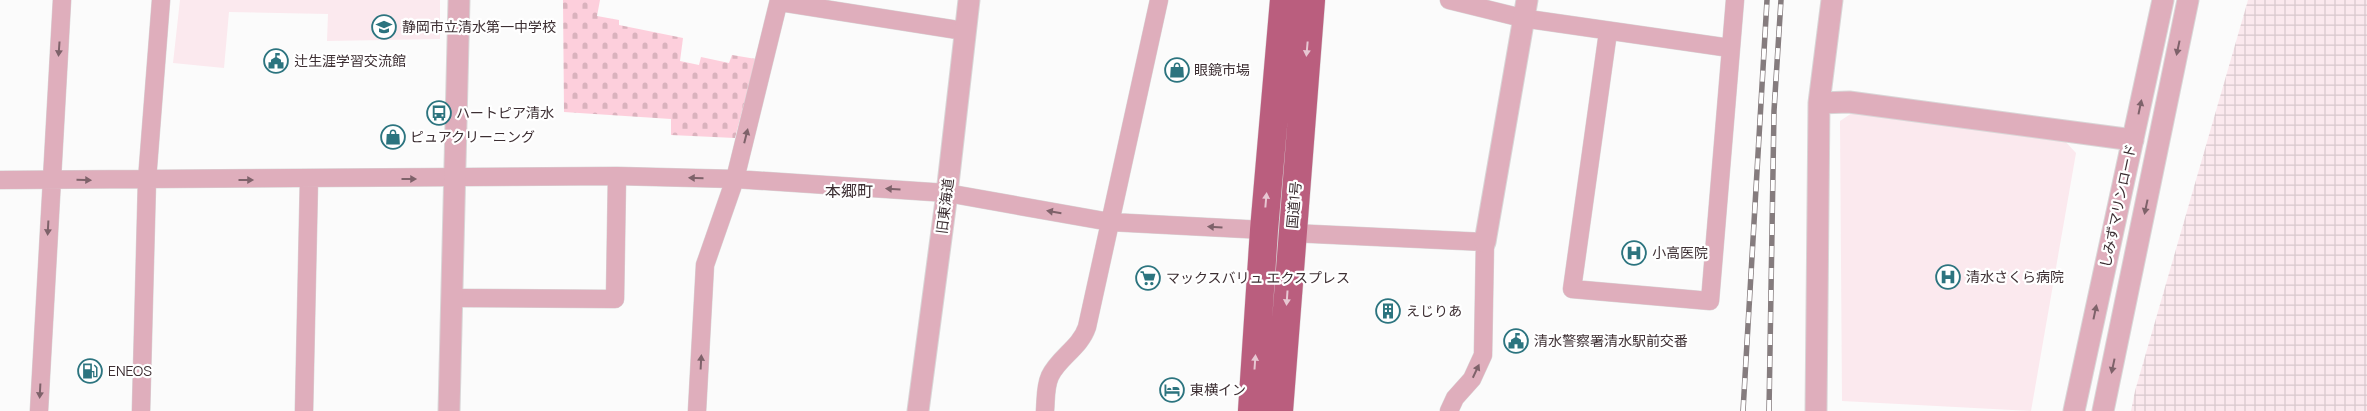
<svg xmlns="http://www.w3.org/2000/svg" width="2367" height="411" font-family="Manrope,'Noto Sans JP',sans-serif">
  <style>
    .built { fill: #fbe9ee }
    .industrial { fill: url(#industrial-grid) }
    .cemetery { fill: url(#cemetery-stones) }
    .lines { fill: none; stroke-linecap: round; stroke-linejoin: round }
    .minor-casing { stroke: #d9d6d7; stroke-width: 19 }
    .tertiary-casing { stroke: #d9d6d7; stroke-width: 23 }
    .trunk-casing { stroke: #d9d6d7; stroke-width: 29 }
    .minor { stroke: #dfaebc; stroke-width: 18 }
    .tertiary { stroke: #dfaebc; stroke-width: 21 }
    .trunk { stroke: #ba5e7e; stroke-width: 28 }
    .rail-casing { stroke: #857c7e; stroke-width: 5.5 }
    .rail { stroke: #fff; stroke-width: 4; stroke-dasharray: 11; stroke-linecap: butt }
    .oneway { fill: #7e626a }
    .oneway2 { fill: #e7c7d2 }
    .labels { text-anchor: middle; stroke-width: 4.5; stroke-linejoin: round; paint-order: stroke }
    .poi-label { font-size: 14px; fill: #3d2f33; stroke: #fff; text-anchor: start }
    .street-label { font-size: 14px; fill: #3d2f33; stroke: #fff }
    .quarter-label { font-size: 16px; fill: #3d2f33; stroke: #fff }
  </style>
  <defs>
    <pattern id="industrial-grid" width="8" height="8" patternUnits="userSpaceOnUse" patternTransform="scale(1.25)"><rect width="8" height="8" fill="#fbe9ee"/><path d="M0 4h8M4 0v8" fill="none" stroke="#d8c8cd"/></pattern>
    <pattern id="cemetery-stones" width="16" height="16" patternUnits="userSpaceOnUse" patternTransform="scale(1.25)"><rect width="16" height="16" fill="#fdcfdc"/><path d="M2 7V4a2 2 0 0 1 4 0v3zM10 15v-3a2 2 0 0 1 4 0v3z" fill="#dab2bd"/></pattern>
  </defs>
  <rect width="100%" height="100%" fill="#fbfbfb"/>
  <path class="built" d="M180 0H440V39L327 41 328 14 229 12 224 68 173 63Z
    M1852 113 2064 140 2076 153 2031 411 1842 401 1840 121Z"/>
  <path class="industrial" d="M2248 0H2367V411H2131L2135 391Z"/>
  <path class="cemetery" d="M563 0H600L597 16 619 20V25L683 38 680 61 699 65 701 57 729 63 732 55 756 59 735 138 671 135V119L564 112Z"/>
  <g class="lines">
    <g class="minor-casing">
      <path id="minor" d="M1449 0 1522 18 1730 48
        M780 2 964 31
        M1608 32 1572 289 1710 301 1735 0
        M0 180 617 176 735 179 947 193 1110 222 1264 230
        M1292 233 1485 242 1483 355 1472 379 1455 398 1449 411
        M453 298 615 299 617 176
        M39 411 62 0
        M141 411 147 180 161 0
        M304 411 309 179
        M697 411 705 265 735 179 779 0
        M1045 411C1046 399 1045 387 1050 376 1059 357 1080 348 1087 327L1159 0"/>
    </g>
    <g class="tertiary-casing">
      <path id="tertiary" d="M1819 103 1849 102 2133 140
        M1485 242 1527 0
        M449 411 459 0
        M918 411 947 193 969 0
        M1816 411 1819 103 1832 0
        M2074 411 2163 0
        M2103 411 2188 0"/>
    </g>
    <g class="trunk-casing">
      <path id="trunk" d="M1252 411 1264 230 1284 0
        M1279 411 1311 0"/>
    </g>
    <use href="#minor" class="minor"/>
    <use href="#tertiary" class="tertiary"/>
    <use href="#trunk" class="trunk"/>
    <g class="rail-casing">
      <path id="rail" d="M1743 411 1767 0
        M1769 411 1774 111 1781 0"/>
    </g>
    <use href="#rail" class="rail"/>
  </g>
  <defs><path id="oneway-solid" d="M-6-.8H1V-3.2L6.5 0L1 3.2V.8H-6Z" transform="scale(1.25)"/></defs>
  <g class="oneway">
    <use href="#oneway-solid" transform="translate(2178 48) rotate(102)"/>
    <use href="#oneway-solid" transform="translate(59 49) rotate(94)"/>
    <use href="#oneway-solid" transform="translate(2140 107) rotate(-78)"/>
    <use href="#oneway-solid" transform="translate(746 136) rotate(-76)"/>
    <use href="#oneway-solid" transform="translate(696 178) rotate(-179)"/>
    <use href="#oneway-solid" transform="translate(409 179)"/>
    <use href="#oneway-solid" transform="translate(84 180) rotate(1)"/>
    <use href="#oneway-solid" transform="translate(246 180)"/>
    <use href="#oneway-solid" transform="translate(893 189) rotate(-176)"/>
    <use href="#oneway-solid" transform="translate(2146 207) rotate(102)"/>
    <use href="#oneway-solid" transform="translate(1054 212) rotate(-170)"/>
    <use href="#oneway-solid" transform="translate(1215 227) rotate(-177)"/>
    <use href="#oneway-solid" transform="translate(48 228) rotate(93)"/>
    <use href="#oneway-solid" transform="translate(2095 312) rotate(-78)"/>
    <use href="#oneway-solid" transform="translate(701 362) rotate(-87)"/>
    <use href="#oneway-solid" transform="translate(2113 366) rotate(102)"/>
    <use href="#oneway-solid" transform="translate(1476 371) rotate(-65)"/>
    <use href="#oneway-solid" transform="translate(40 391) rotate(93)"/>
  </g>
  <g class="oneway2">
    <use href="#oneway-solid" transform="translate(1307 49) rotate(95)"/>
    <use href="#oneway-solid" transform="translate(1266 200) rotate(-85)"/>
    <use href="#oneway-solid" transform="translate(1287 298) rotate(94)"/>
    <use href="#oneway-solid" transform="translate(1255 362) rotate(-86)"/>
  </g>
  <defs>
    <g id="school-ring" transform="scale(1.25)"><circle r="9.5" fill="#fff" stroke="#2c747f" stroke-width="1.5"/><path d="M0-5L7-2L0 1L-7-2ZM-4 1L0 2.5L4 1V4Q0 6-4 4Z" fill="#2c747f"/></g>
    <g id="civic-ring" transform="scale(1.25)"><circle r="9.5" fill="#fff" stroke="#2c747f" stroke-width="1.5"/><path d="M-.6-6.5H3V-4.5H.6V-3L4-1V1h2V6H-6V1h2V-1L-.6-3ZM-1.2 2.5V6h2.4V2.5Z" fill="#2c747f"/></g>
    <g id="shop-ring" transform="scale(1.25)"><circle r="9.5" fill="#fff" stroke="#2c747f" stroke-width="1.5"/><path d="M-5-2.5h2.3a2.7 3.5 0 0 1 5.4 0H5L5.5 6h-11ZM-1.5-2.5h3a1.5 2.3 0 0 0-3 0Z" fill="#2c747f"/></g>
    <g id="bus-ring" transform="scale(1.25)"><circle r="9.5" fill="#fff" stroke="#2c747f" stroke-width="1.5"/><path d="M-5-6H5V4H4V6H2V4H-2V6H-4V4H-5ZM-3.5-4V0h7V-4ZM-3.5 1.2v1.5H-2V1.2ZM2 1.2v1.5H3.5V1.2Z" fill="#2c747f"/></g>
    <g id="hospital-ring" transform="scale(1.25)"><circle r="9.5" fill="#fff" stroke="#2c747f" stroke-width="1.5"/><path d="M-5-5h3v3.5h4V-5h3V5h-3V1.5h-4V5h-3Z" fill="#2c747f"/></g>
    <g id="supermarket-ring" transform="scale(1.25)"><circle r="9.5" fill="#fff" stroke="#2c747f" stroke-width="1.5"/><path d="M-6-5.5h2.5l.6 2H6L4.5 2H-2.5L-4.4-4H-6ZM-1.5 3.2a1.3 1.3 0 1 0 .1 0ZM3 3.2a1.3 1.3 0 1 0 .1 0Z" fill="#2c747f"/></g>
    <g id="building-ring" transform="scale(1.25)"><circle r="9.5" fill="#fff" stroke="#2c747f" stroke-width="1.5"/><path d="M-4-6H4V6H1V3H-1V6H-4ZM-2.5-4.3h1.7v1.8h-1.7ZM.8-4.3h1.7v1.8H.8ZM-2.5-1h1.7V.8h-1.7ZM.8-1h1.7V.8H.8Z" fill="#2c747f"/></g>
    <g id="fuel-ring" transform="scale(1.25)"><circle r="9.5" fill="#fff" stroke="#2c747f" stroke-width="1.5"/><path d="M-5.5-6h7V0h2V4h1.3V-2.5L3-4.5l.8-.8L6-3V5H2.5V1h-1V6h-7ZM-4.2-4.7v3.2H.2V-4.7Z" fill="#2c747f"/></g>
    <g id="hotel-ring" transform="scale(1.25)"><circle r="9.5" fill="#fff" stroke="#2c747f" stroke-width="1.5"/><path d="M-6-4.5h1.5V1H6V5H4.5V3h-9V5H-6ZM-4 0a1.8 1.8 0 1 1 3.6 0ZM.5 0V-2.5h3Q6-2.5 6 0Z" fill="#2c747f"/></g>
  </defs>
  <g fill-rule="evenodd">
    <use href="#school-ring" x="384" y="27"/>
    <use href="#civic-ring" x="276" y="61"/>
    <use href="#shop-ring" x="1177" y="70"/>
    <use href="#bus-ring" x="439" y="113"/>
    <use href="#shop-ring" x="393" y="137"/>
    <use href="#hospital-ring" x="1634" y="253"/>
    <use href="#hospital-ring" x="1948" y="277"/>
    <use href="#supermarket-ring" x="1148" y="278"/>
    <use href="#building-ring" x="1388" y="311"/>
    <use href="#civic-ring" x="1516" y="341"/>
    <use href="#fuel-ring" x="90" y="371"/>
    <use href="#hotel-ring" x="1172" y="390"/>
  </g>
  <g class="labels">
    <g class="poi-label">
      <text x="402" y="32">静岡市立清水第一中学校</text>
      <text x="294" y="66">辻生涯学習交流館</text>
      <text x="1194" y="75">眼鏡市場</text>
      <text x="456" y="118">ハートピア清水</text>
      <text x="410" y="142">ピュアクリーニング</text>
      <text x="1652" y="258">小高医院</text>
      <text x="1966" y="282">清水さくら病院</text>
      <text x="1166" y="283">マックスバリュ エクスプレス</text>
      <text x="1406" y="316">えじりあ</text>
      <text x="1534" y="346">清水警察署清水駅前交番</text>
      <text x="108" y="376">ENEOS</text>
      <text x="1190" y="395">東横イン</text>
    </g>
    <g class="street-label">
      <text transform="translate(1294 205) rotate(-85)" y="5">国道1号</text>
      <text transform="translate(945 206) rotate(-83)" y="5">旧東海道</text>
      <text transform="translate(2118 206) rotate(-78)" y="5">しみずマリンロード</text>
    </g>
    <g class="quarter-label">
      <text x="849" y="197">本郷町</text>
    </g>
  </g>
</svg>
